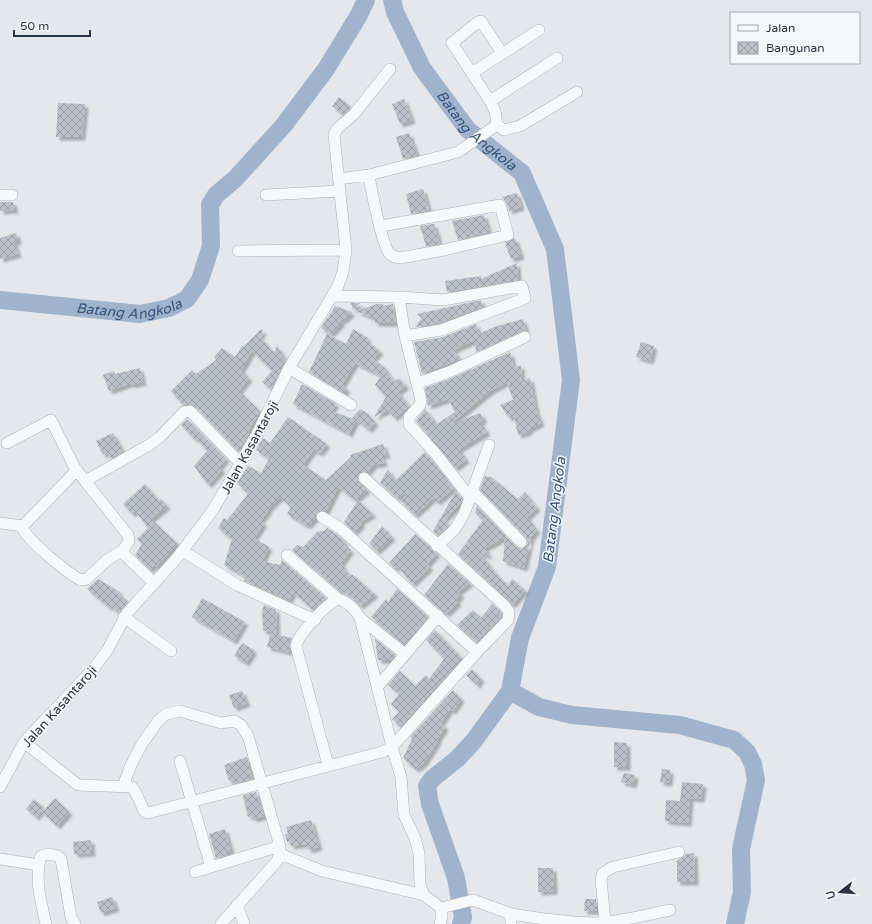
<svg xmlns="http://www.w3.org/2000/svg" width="872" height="924" font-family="'Varela Round',sans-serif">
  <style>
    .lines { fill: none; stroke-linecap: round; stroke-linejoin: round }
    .river { stroke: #9fb4cc; stroke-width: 18 }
    .building { fill: url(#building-cross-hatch); filter: url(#shadow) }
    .minor-casing { stroke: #a9aeb7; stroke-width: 12 }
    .minor { stroke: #f7f8fa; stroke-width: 11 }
    .labels { text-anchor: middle; stroke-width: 3; stroke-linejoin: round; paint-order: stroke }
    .street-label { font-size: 13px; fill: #2b3445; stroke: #f4f6f9 }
    .water-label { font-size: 14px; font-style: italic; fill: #34527a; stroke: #f4f6f9 }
  </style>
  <defs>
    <pattern id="building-cross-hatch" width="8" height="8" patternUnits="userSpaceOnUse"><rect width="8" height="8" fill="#bbc0ca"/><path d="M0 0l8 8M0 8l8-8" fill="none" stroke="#989da6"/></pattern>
    <filter id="shadow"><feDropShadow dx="3.5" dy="3.5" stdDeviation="1" flood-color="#0004"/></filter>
  </defs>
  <rect width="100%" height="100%" fill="#e4e7ec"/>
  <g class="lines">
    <g class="river">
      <path id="s1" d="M392 0 395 12 422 68 468 130 522 173 555 249 571 380 547 567 520 638 510 691 473 742 457 759 432 779 427 786 430 804 456 878 463 917 461 924"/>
      <path id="s2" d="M0 300 140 314 169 308 187 299 200 280 211 246 210 205 216 195 235 179 284 125 326 69 359 15 366 0"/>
      <path d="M510 691 539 707 572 715 680 725 734 740 747 752 753 764 756 780 741 849 742 892 735 924"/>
    </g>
  </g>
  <path class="building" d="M339 97 351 107 343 115 332 106Z
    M404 99 412 120 400 124 392 104Z
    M58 103 85 104 82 137H56Z
    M409 133 417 155 403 159 396 137Z
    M423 189 429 210 411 214 406 194Z
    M517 193 521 207 509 211 507 203 502 197Z
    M0 202H13L15 210 0 211Z
    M484 215 489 232 458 240 452 221Z
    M433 224H434L440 244 426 246 420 226Z
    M16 233 18 241 14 242 18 254 0 259V238Z
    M515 238 521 256 511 259 505 243Z
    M517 263 518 280 447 292 445 281 481 276V279Z
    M481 300 482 307 439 323 415 327 422 318 417 314Z
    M351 303H360L353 310Z
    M377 304H383L384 306 393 304 396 323H375L374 318 356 311Z
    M335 306 352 312 344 320H339L342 322 331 334 321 328Z
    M523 319 526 330 476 352 475 340 453 350 460 359 422 374 414 342 443 337 476 324 479 334 494 327Z
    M261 329 263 331 260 337 274 353 277 346 286 360 271 389 262 382 272 371 252 351 241 370 249 378 239 391 260 411 248 432 249 433 239 452 195 406 192 404 183 405 171 391 192 370 196 374 216 360 214 357 222 348 235 357 242 346 243 347Z
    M353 329 368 338 366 340 380 351 373 359 385 368 394 382 399 378 406 386 398 392 409 406 394 418 388 410 374 417 386 397 375 385 381 376 355 363 342 385 347 389 344 393 309 372 327 334 346 344Z
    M641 342 654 346 650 361 636 357Z
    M510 352 514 368 521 365 522 381 530 378 536 410 541 423 528 430 529 432 518 435 514 416 509 418 500 405 513 400 507 382 490 391 449 425 480 413 484 419 480 422 487 432 459 449 466 460 455 468 416 421 425 409 437 424 455 412 448 399 428 406 425 388 452 378Z
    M140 368 143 382 132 385 131 383 109 391 103 375 114 371 115 374Z
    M302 384 336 404 331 411 354 419 352 418 360 409 368 414 375 422 369 430 356 420 349 434 293 404Z
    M288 417 327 444 320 453 313 450 303 465 326 480 351 457 350 455 383 444 387 455 381 456 385 463 373 465 368 472 362 471 359 474 358 480 367 490 355 500 338 487 326 511H318L315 518 307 526 287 514 291 507 280 497 268 509 269 510 260 521 264 523 254 538 269 547 262 561 280 565 282 560 326 598 313 610 293 592 289 601 244 581 246 577 224 565 232 539 218 528 224 518 227 520 248 494 237 483 248 466 261 473 269 459 256 450 260 443 263 438 270 443Z
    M187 419 226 459 219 467 222 470 208 485 194 466 207 451 196 438 195 440 181 425Z
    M113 433 123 452 110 458 107 452 103 455 96 441Z
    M425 452 454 488 437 502 433 498 415 515 401 501 410 490 397 498 380 483 388 469 395 481Z
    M485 476 491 477 518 499 525 492 537 508 527 517 537 530 531 537 524 568 503 561 505 537 485 548 489 556 480 553 501 580V578L508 586 512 579 525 590 512 605 458 554 483 520 475 513 477 506 516 547 522 549 528 544 526 537 480 490Z
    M145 484 159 501 161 499 167 506 151 519 177 543 156 567 154 565 150 570 135 555 142 544 137 539 148 528 135 511 132 514 123 504Z
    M456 491 462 499 461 503 444 519 448 526 438 536 433 531Z
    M358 500 373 514 360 522 362 524 354 532 344 522Z
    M382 526 392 537 377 551 369 544Z
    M327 528 336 534 345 542 343 544 351 550 341 563 350 577 352 574 375 594 360 606 352 598 341 590 339 591 292 550 297 545 303 547 317 532 324 531Z
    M415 534 437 553 427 564 430 567 412 584 398 567 394 568 389 563Z
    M448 564 470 583 458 592 461 595 456 600 458 602 446 614 424 595Z
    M98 579 120 592 118 594 128 601 119 613 109 606 108 607 87 589Z
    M397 589 428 617 404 645 371 617 386 599 388 602Z
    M202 598 245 622 234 641 192 617Z
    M492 604 500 611 501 617 476 642 457 625 473 610 481 618Z
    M264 605 276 610 277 635 292 638 289 652 267 647 271 631H263L262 611Z
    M435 630 462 658 400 727 392 719 399 712 391 704 399 694 388 685 400 671 415 686 426 675 429 679 444 659 426 640Z
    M375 639 395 655 391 660H378Z
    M242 643 254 650 246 663 234 656Z
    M472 669 481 679 477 685 466 675Z
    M453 690 461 699 453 711 450 709 441 723 445 727 437 740 438 741 423 764 415 769 403 758 412 739 410 737Z
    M242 691 247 703 234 708 229 695Z
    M614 742 627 743V767H614Z
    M247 757 252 779 235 783 234 780 229 781 224 765Z
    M662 769 670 770 669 783 660 782Z
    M624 773 635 775 633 785 621 782Z
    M682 782 703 784 701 799 690 798 688 823 665 821 666 800 680 801Z
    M256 792 264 816 253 819 252 816 248 817 243 797 244 795Z
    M55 798 69 812 57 826 42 812Z
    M34 799 44 808 36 817 26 809Z
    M311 820 319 847 308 850 307 844 291 846 290 841 287 842 285 834H288L286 827Z
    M225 829 231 850 226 852 227 855 216 858 209 834Z
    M91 840 92 853 74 854 73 842Z
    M694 853 695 882H677V860L683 857 686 854Z
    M538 868H553L554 891 538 892Z
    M112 897 116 908 101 913 97 902Z
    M585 899H596L597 911H584Z"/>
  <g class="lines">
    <g class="minor-casing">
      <path id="minor" d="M472 73 539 30
        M490 101 557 58
        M497 125 495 111 490 101 452 43 478 22 481 21 502 53
        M369 175C371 189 382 244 389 253 392 257 396 257 400 258L444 250 508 235 500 205 381 226
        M338 179 369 175 458 152 497 125 504 130 520 126 577 92
        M0 195H12
        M266 195 339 191
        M238 251 346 250
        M333 296 399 297 405 336 421 400 420 405 409 417V424L436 454 471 499
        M399 297 443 300 522 286 525 298 521 300 441 330 405 336
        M289 368 351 405
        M418 383 449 372 525 337
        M7 443 51 420 75 468 85 481 149 445 160 437 184 412 190 411 241 464
        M85 481 128 535 129 541 123 550 124 554 154 583
        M473 492 521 542
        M322 517 340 528 477 652
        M0 523 23 526 77 470
        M22 527C28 541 67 573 81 580L87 579 107 560 123 550
        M437 546 455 529 464 514 489 445
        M183 551 237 585 315 620
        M287 555 338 599
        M124 617 171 651
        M360 618 405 654
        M378 686 438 616
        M24 742 78 785 132 787 137 795 144 811 148 813 382 752 392 747 477 652 508 620 509 612 505 606 364 478
        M180 761 211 867 280 846
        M328 765 296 646C299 633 326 604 338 599 349 602 355 609 360 618L392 747 401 777 404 815 415 838 419 853 420 885 424 895 441 908 442 916 440 924
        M123 786 131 765 142 744 158 721 166 714 180 711 221 723 234 721 241 725 248 736 280 846V854L277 861 221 924
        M0 787 24 742 94 668 108 649 127 613 176 559 213 510 257 434 289 368 338 286 343 272 346 250 334 135 337 129 354 114 390 69
        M280 854 322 871 424 895
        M0 859 39 865
        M195 872 211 867
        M237 905 244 924
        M441 908 473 900 511 914V924
        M511 914C538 918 566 923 594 923 619 922 645 915 670 910
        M605 922 601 879 603 873 613 867 679 852
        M46 924C41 902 34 878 41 856L48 854 58 856 61 859 71 917 75 924"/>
    </g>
    <use href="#minor" class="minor"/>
  </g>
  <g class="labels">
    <g class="street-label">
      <text transform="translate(249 447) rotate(-61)" y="5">Jalan Kasantaroji</text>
      <text transform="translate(59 706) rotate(-48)" y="5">Jalan Kasantaroji</text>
    </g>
    <g class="water-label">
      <text dy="5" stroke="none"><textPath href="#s1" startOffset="158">Batang Angkola</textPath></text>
      <text dy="5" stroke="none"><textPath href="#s2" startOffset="130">Batang Angkola</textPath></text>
      <text transform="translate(554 510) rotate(-83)" y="5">Batang Angkola</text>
    </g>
  </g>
  <rect x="730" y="12" width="130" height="52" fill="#f4f6f9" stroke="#a4a8b1"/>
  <rect x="738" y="25" width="20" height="6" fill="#f7f8fa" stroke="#a4a8b1"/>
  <text x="766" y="32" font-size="12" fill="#2b3445">Jalan</text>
  <rect x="738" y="42" width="20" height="12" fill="url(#building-cross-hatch)" stroke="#a4a8b1"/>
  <text x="766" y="52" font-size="12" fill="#2b3445">Bangunan</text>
  <g transform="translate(840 892) rotate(253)" stroke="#f4f6f9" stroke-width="3" paint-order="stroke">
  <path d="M0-3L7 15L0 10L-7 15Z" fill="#2b3445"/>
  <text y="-6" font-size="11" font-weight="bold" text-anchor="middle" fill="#2b3445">U</text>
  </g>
  <path d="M14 30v6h76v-6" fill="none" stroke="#2b3445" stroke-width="2"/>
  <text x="20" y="30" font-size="12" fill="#2b3445" stroke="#f4f6f9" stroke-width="3" paint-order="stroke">50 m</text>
</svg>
